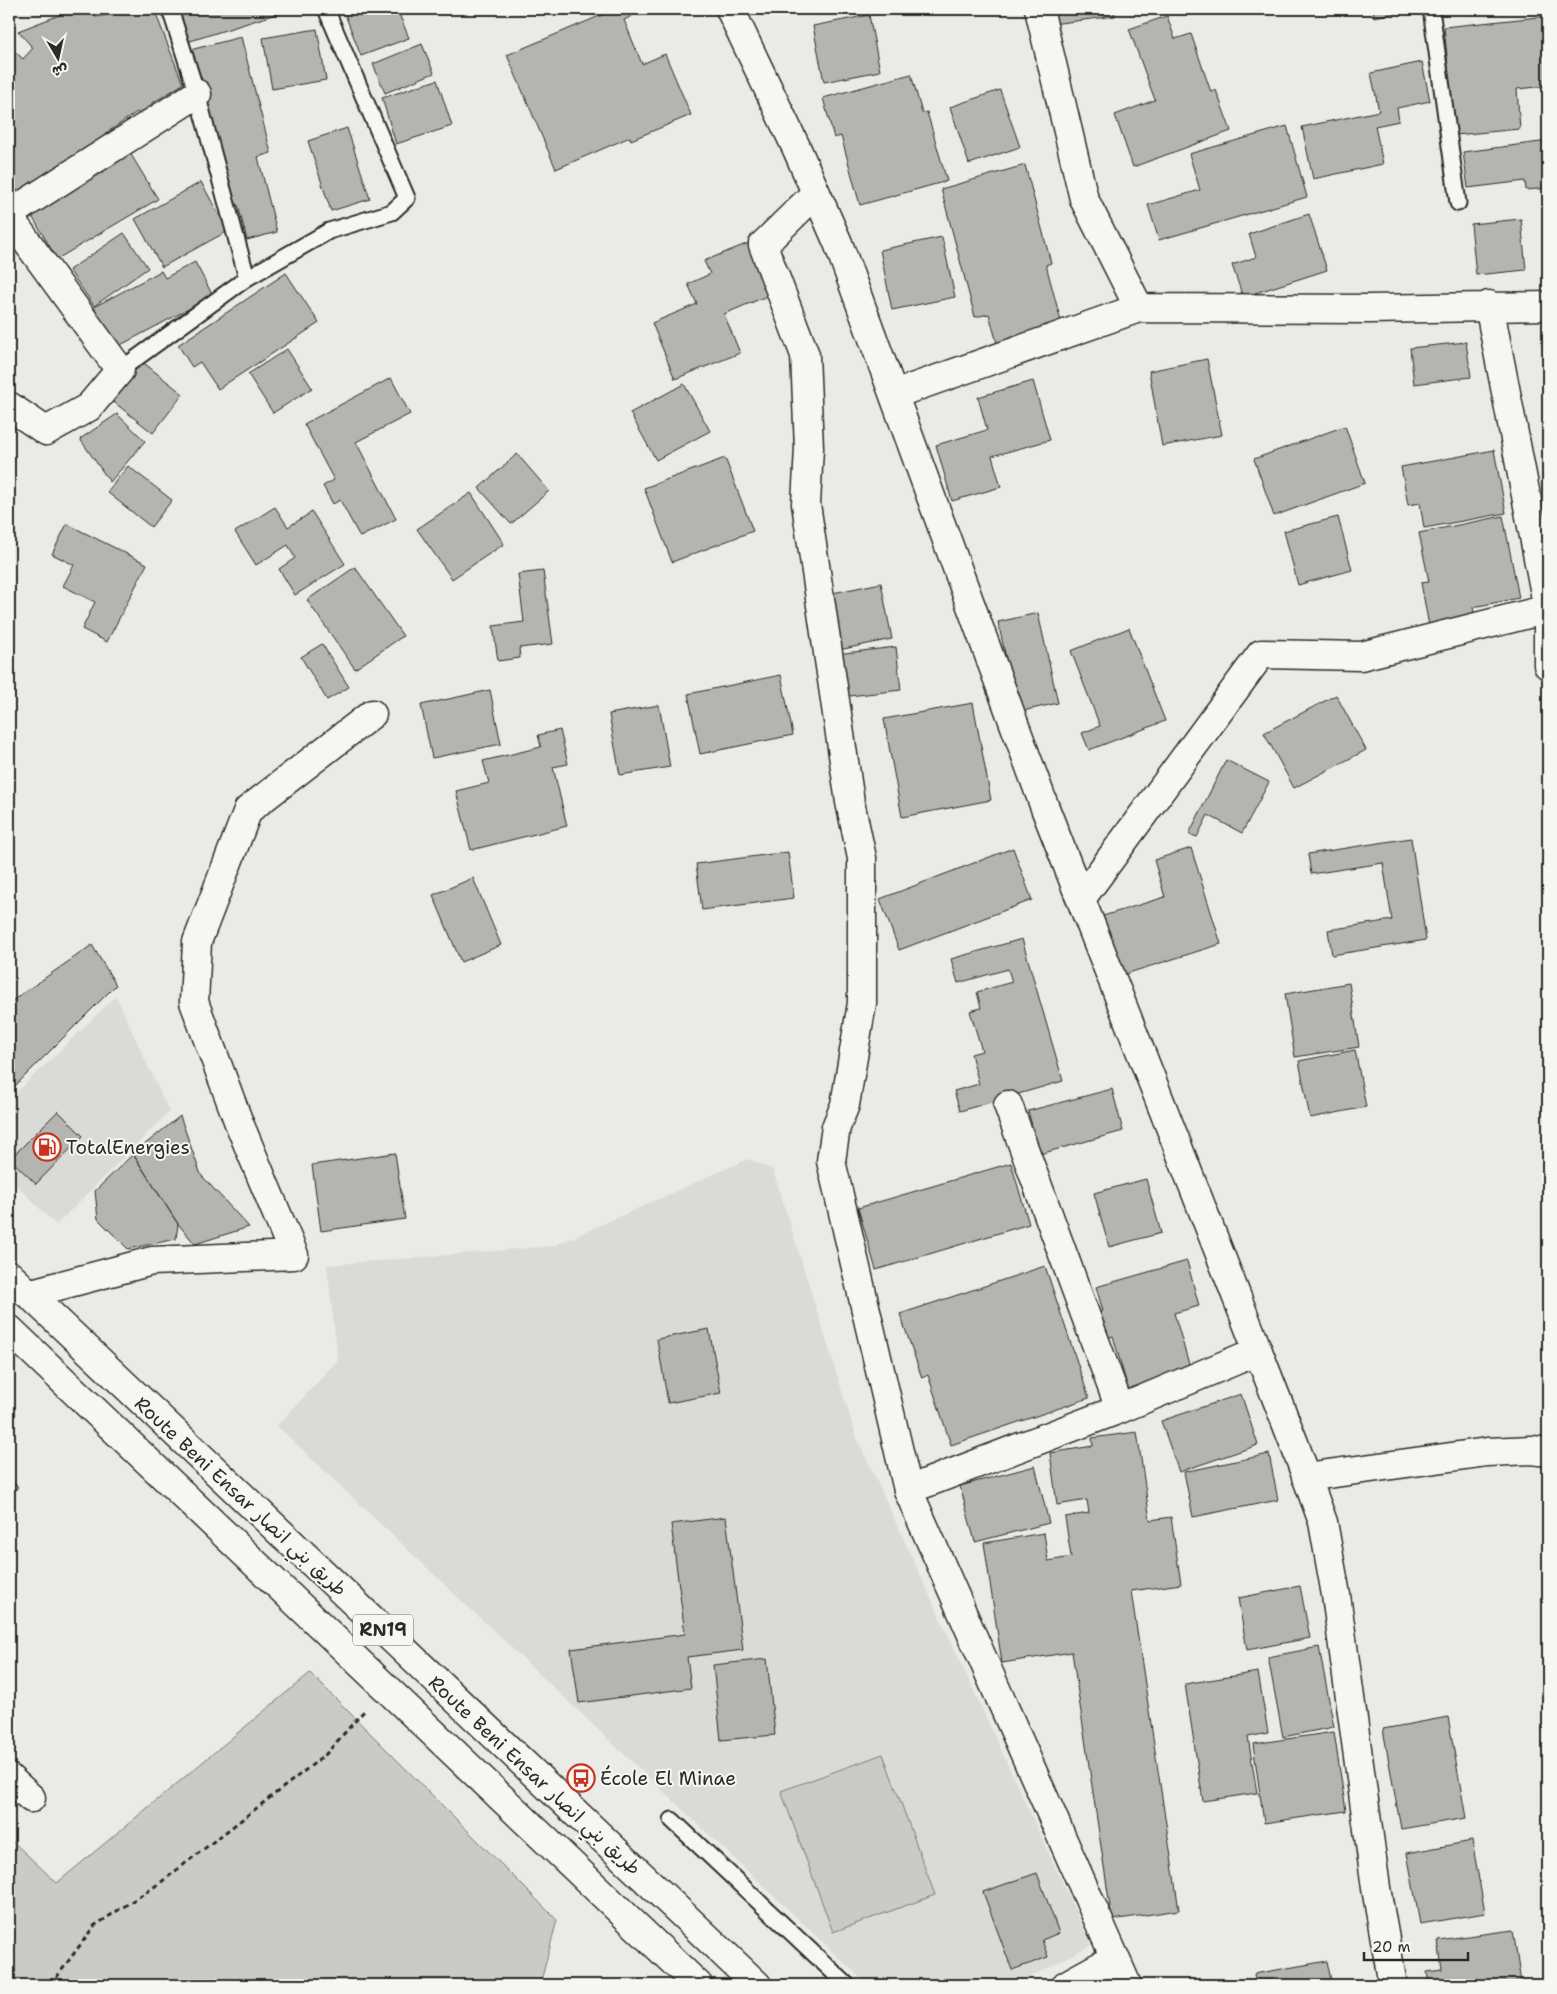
<svg xmlns="http://www.w3.org/2000/svg" width="1557" height="1994" font-family="'Shantell Sans','Playpen Sans Arabic',sans-serif">
  <style>
    .built { fill: #dadad6 }
    .green { fill: #cacac7; stroke: #7a7a79 }
    .building { fill: #b4b4b1; stroke: #2b2b2b }
    .lines { fill: none; stroke-linecap: round; stroke-linejoin: round }
    .lane-casing { stroke: #2b2b2b; stroke-width: 19 }
    .street-casing { stroke: #2b2b2b; stroke-width: 31 }
    .highway-casing { stroke: #2b2b2b; stroke-width: 31 }
    .path { stroke: #2b2b2b; stroke-width: 3; stroke-dasharray: 5 4; stroke-linecap: butt }
    .lane { stroke: #f6f6f2; stroke-width: 15 }
    .street { stroke: #f6f6f2; stroke-width: 28 }
    .highway { stroke: #f6f6f2; stroke-width: 28 }
    .labels { text-anchor: middle; stroke-width: 4; stroke-linejoin: round; paint-order: stroke }
    .shield { fill: #f6f6f2; stroke: #686867; stroke-width: 1 }
    .shield-label { font-size: 18px; font-weight: bold; fill: #2b2b2b }
    .poi-label { font-size: 19px; fill: #2b2b2b; stroke: #f6f6f2; text-anchor: start }
    .street-label { font-size: 19px; fill: #2b2b2b; stroke: #f6f6f2 }
  </style>
  <rect width="100%" height="100%" fill="#eaeae6"/>
  <filter id="ink" filterUnits="userSpaceOnUse"><feTurbulence type="fractalNoise" baseFrequency=".02" numOctaves="2"/><feDisplacementMap in="SourceGraphic" scale="10" xChannelSelector="R" yChannelSelector="G"/><feConvolveMatrix kernelMatrix="1 2 1 2 8 2 1 2 1" color-interpolation-filters="sRGB"/></filter>
  <g filter="url(#ink)">
    <path class="built" d="M116 996 169 1112 56 1225 9 1177V1100Z
      M748 1159 773 1170 856 1436 1091 1945 1015 1985H868L277 1426 338 1360 327 1265 554 1246Z"/>
    <path class="green" d="M310 1673 557 1920 540 1985H9V1838L57 1883Z
      M883 1754 935 1895 833 1932 781 1791Z"/>
    <path class="building" d="M75 9H89L96 17 135 9H154L183 84 151 104 156 112 143 119 137 112 105 134 109 142 76 166 70 158 21 196 9 181V46L23 59 33 48 18 31Z
      M173 9H292L184 43Z
      M343 9H397L409 38 361 56Z
      M616 9H629L632 16 624 20 642 64 665 54 691 115 631 140 630 137 556 169 507 55Z
      M822 9H855L823 15Z
      M1049 9H1114L1115 16 1052 24Z
      M1373 9H1405V11L1374 17Z
      M869 15 880 71 824 82 813 26Z
      M1167 16 1175 39 1191 34 1211 92 1216 90 1231 131 1133 167 1115 115 1155 100 1129 29Z
      M1548 16V86L1517 89 1520 129 1455 135 1444 27Z
      M317 29 326 80 272 89 263 38Z
      M241 37 271 153 258 157 277 232 247 240 238 205 232 206 190 50Z
      M422 44 434 73 385 93 373 64Z
      M1422 62 1430 101 1397 108 1399 121 1375 126 1383 164 1313 179 1302 127 1379 111 1371 73Z
      M911 74 922 113 927 112 947 181 860 205 841 136 834 138 823 98Z
      M437 80 452 126 396 144 382 98Z
      M1000 90 1020 147 969 164 950 107Z
      M1287 126 1307 197 1159 240 1148 205 1200 190 1189 154Z
      M347 128 370 199 331 211 308 141Z
      M1548 141V188L1526 190 1525 181 1468 188 1463 152Z
      M130 153 158 199 57 259 30 213Z
      M1025 165 1051 263 1046 265 1062 325 997 343 989 314 975 317 941 189Z
      M201 182 228 231 162 267 135 219Z
      M1309 214 1327 270 1243 297 1232 265 1256 257 1249 234Z
      M1521 219 1526 270 1476 275 1471 224Z
      M124 233 148 268 94 306 69 270Z
      M942 237 955 297 892 310 880 250Z
      M751 242 772 294 724 314 740 353 675 379 652 323 697 304 688 284 710 274 704 261Z
      M195 262 213 296 115 348 94 307 161 271 165 278Z
      M286 273 319 323 218 389 200 362 192 367 178 345Z
      M1466 342 1471 377 1414 384 1410 348Z
      M287 349 312 388 273 413 248 374Z
      M1207 359 1222 435 1162 446 1149 371Z
      M140 360 183 394 153 433 110 399Z
      M391 378 410 414 356 442 396 519 360 537 340 500 333 504 323 486 334 480 304 424Z
      M1033 381 1050 440 992 456 1001 487 952 501 936 445 987 430 978 397Z
      M684 384 710 431 656 460 630 413Z
      M117 414 145 441 110 482 80 439Z
      M1345 426 1365 483 1274 516 1254 459Z
      M1494 450 1506 513 1424 528 1420 503 1408 505 1401 467Z
      M517 454 549 491 511 524 479 488Z
      M725 458 753 531 672 562 644 488Z
      M128 466 172 500 151 527 107 492Z
      M471 493 504 544 452 579 417 529Z
      M275 507 288 527 312 512 345 564 295 595 279 569 295 558 288 545 256 565 235 532Z
      M1503 516 1519 598 1473 607 1476 623 1430 631 1421 583 1429 582 1419 533Z
      M1338 517 1352 570 1298 585 1284 531Z
      M67 524 147 564 107 642 82 629 95 602 63 586 74 565 52 554Z
      M355 567 403 636 355 669 307 600Z
      M543 571 553 644 519 648 520 658 498 661 493 626 524 622 518 574Z
      M881 583 892 639 834 651 823 595Z
      M1038 613 1058 703 1018 712 998 622Z
      M1129 628 1165 721 1089 750 1082 733 1100 726 1071 651Z
      M322 644 349 687 327 700 301 657Z
      M896 647 901 690 841 697 836 654Z
      M781 675 793 735 700 754 688 694Z
      M490 690 501 744 432 758 421 705Z
      M1336 695 1366 750 1294 788 1264 733Z
      M973 703 991 800 902 817 884 719Z
      M659 705 670 767 620 775 609 714Z
      M560 730 568 764 553 767 567 826 471 850 456 791 489 783 483 761 541 747 538 735Z
      M1226 760 1269 782 1242 833 1208 815 1197 837 1189 834Z
      M1411 838 1426 940 1332 955 1328 930 1392 920 1383 863 1311 874 1308 854Z
      M1013 848 1032 900 899 950 880 899Z
      M1191 848 1221 944 1122 975 1103 916 1165 897 1154 860Z
      M788 852 794 898 702 910 696 864Z
      M473 878 501 945 461 962 433 895Z
      M1022 939 1063 1081 960 1111 954 1091 979 1084 971 1054 982 1051 970 1011 981 1008 977 992 1012 982 1008 969 958 983 951 959Z
      M92 945 116 985 9 1092V1003Z
      M1349 983 1359 1047 1295 1057 1285 994Z
      M1355 1050 1366 1107 1310 1118 1299 1061Z
      M1112 1089 1123 1131 1040 1154 1028 1111Z
      M58 1111 83 1136 36 1184 10 1159Z
      M180 1116 201 1175 249 1227 195 1244 178 1224 133 1154Z
      M395 1153 405 1219 321 1231 312 1165Z
      M133 1154 178 1224 176 1239 128 1249 98 1219 95 1191Z
      M1011 1163 1029 1224 876 1270 858 1208Z
      M1146 1179 1161 1233 1109 1247 1094 1193Z
      M1187 1261 1199 1306 1174 1313 1191 1371 1128 1389 1113 1336 1102 1340 1095 1313 1103 1311 1096 1287Z
      M1045 1266 1089 1398 951 1445 928 1375 922 1378 900 1314Z
      M709 1329 721 1393 668 1403 657 1339Z
      M1241 1394 1258 1445 1179 1472 1161 1421Z
      M1137 1432 1150 1520 1171 1517 1181 1584 1131 1591 1179 1910 1112 1920 1072 1652 1002 1663 984 1543 1044 1533 1048 1561 1071 1557 1065 1517 1089 1513 1087 1500 1057 1505 1050 1453 1093 1446 1092 1438Z
      M1269 1454 1278 1500 1193 1517 1184 1472Z
      M1035 1466 1049 1523 975 1542 960 1486Z
      M9 1478 18 1487 9 1497Z
      M726 1517 743 1650 687 1657 691 1688 579 1703 571 1649 685 1634 671 1524Z
      M1300 1586 1310 1638 1247 1650 1238 1598Z
      M1319 1647 1334 1727 1283 1737 1268 1657Z
      M767 1659 775 1735 721 1740 713 1665Z
      M1258 1672 1268 1733 1248 1737 1257 1793 1203 1801 1185 1684Z
      M1448 1717 1466 1818 1401 1829 1383 1729Z
      M1334 1732 1346 1811 1264 1823 1253 1744Z
      M1472 1841 1485 1913 1420 1924 1407 1853Z
      M1037 1873 1059 1933 1042 1940 1048 1957 1012 1970 983 1892Z
      M1513 1930 1521 1983 1501 1985H1429L1427 1972 1442 1970 1438 1940Z
      M1327 1961 1332 1985H1256L1254 1974Z"/>
    <g class="lines">
      <g class="lane-casing">
        <path id="lane" d="M170 9 197 94 247 278
          M1431 9 1458 203
          M120 370 247 278 329 231 392 212 407 198 326 9
          M672 1820 847 1985"/>
      </g>
      <g class="street-casing">
        <path id="street" d="M730 9 796 147 838 243 1045 808 1294 1443 1323 1522 1336 1595 1376 1888 1393 1985
          M1039 9 1084 199 1139 308
          M816 193 763 245 805 355 809 448 806 504 850 802 862 858V1003L845 1105 836 1127 831 1161 908 1490 1127 1985
          M9 214 197 94
          M9 217 120 370 89 407 46 431 9 406
          M1489 305 1548 609V665
          M895 394 1139 308 1370 309 1548 306
          M1081 899 1261 654 1361 656 1548 609
          M1008 1105 1120 1409
          M28 1294 152 1261 294 1255 239 1123 194 1002 197 942 248 810 372 714
          M1306 1477 1487 1452 1532 1450 1548 1452
          M908 1490 1120 1409 1258 1351
          M9 1778 31 1798
          M1066 1985 1115 1958"/>
      </g>
      <g class="highway-casing">
        <path id="highway" d="M9 1275 757 1985
          M9 1329 698 1985"/>
      </g>
      <path class="path" d="M51 1985 94 1926 160 1883 325 1755 365 1710"/>
      <use href="#lane" class="lane"/>
      <use href="#street" class="street"/>
      <use href="#highway" class="highway"/>
    </g>
  </g>
  <defs>
    <g id="fuel-ring" transform="scale(1.4375)"><circle r="9.5" fill="#f6f6f2" stroke="#c8321e" stroke-width="1.5"/><path d="M-5.5-6h7V0h2V4h1.3V-2.5L3-4.5l.8-.8L6-3V5H2.5V1h-1V6h-7ZM-4.2-4.7v3.2H.2V-4.7Z" fill="#c8321e"/></g>
    <g id="bus-ring" transform="scale(1.4375)"><circle r="9.5" fill="#f6f6f2" stroke="#c8321e" stroke-width="1.5"/><path d="M-5-6H5V4H4V6H2V4H-2V6H-4V4H-5ZM-3.5-4V0h7V-4ZM-3.5 1.2v1.5H-2V1.2ZM2 1.2v1.5H3.5V1.2Z" fill="#c8321e"/></g>
  </defs>
  <g fill-rule="evenodd">
    <use href="#fuel-ring" x="47" y="1147"/>
    <use href="#bus-ring" x="581" y="1778"/>
  </g>
  <g class="labels">
    <rect class="shield" x="353" y="1614.5" width="60" height="31" rx="4"/>
    <g class="shield-label">
      <text x="383" y="1636">RN19</text>
    </g>
    <g class="poi-label">
      <text x="66" y="1154">TotalEnergies</text>
      <text x="600" y="1785">École El Minae</text>
    </g>
    <g class="street-label">
      <text transform="translate(241 1496) rotate(43)" y="7">Route Beni Ensar طريق بني انصار</text>
      <text transform="translate(535 1775) rotate(43)" y="7">Route Beni Ensar طريق بني انصار</text>
    </g>
  </g>
  <rect width="1557" height="1994" fill="none" stroke="#f6f6f2" stroke-width="30"/>
  <rect x="15" y="15" width="1527" height="1964" fill="none" stroke="#2b2b2b" stroke-width="2" filter="url(#ink)"/>
  <g transform="translate(58 58) rotate(171)" stroke="#f6f6f2" stroke-width="4" paint-order="stroke">
  <path d="M0-4L9 19L0 12L-9 19Z" fill="#2b2b2b"/>
  <text y="-8" font-size="14" font-weight="bold" text-anchor="middle" fill="#2b2b2b">ش</text>
  </g>
  <path d="M1364 1952v8h104v-8" fill="none" stroke="#2b2b2b" stroke-width="2.5"/>
  <text x="1372" y="1952" font-size="15" fill="#2b2b2b" stroke="#f6f6f2" stroke-width="4" paint-order="stroke">20 m</text>
</svg>
